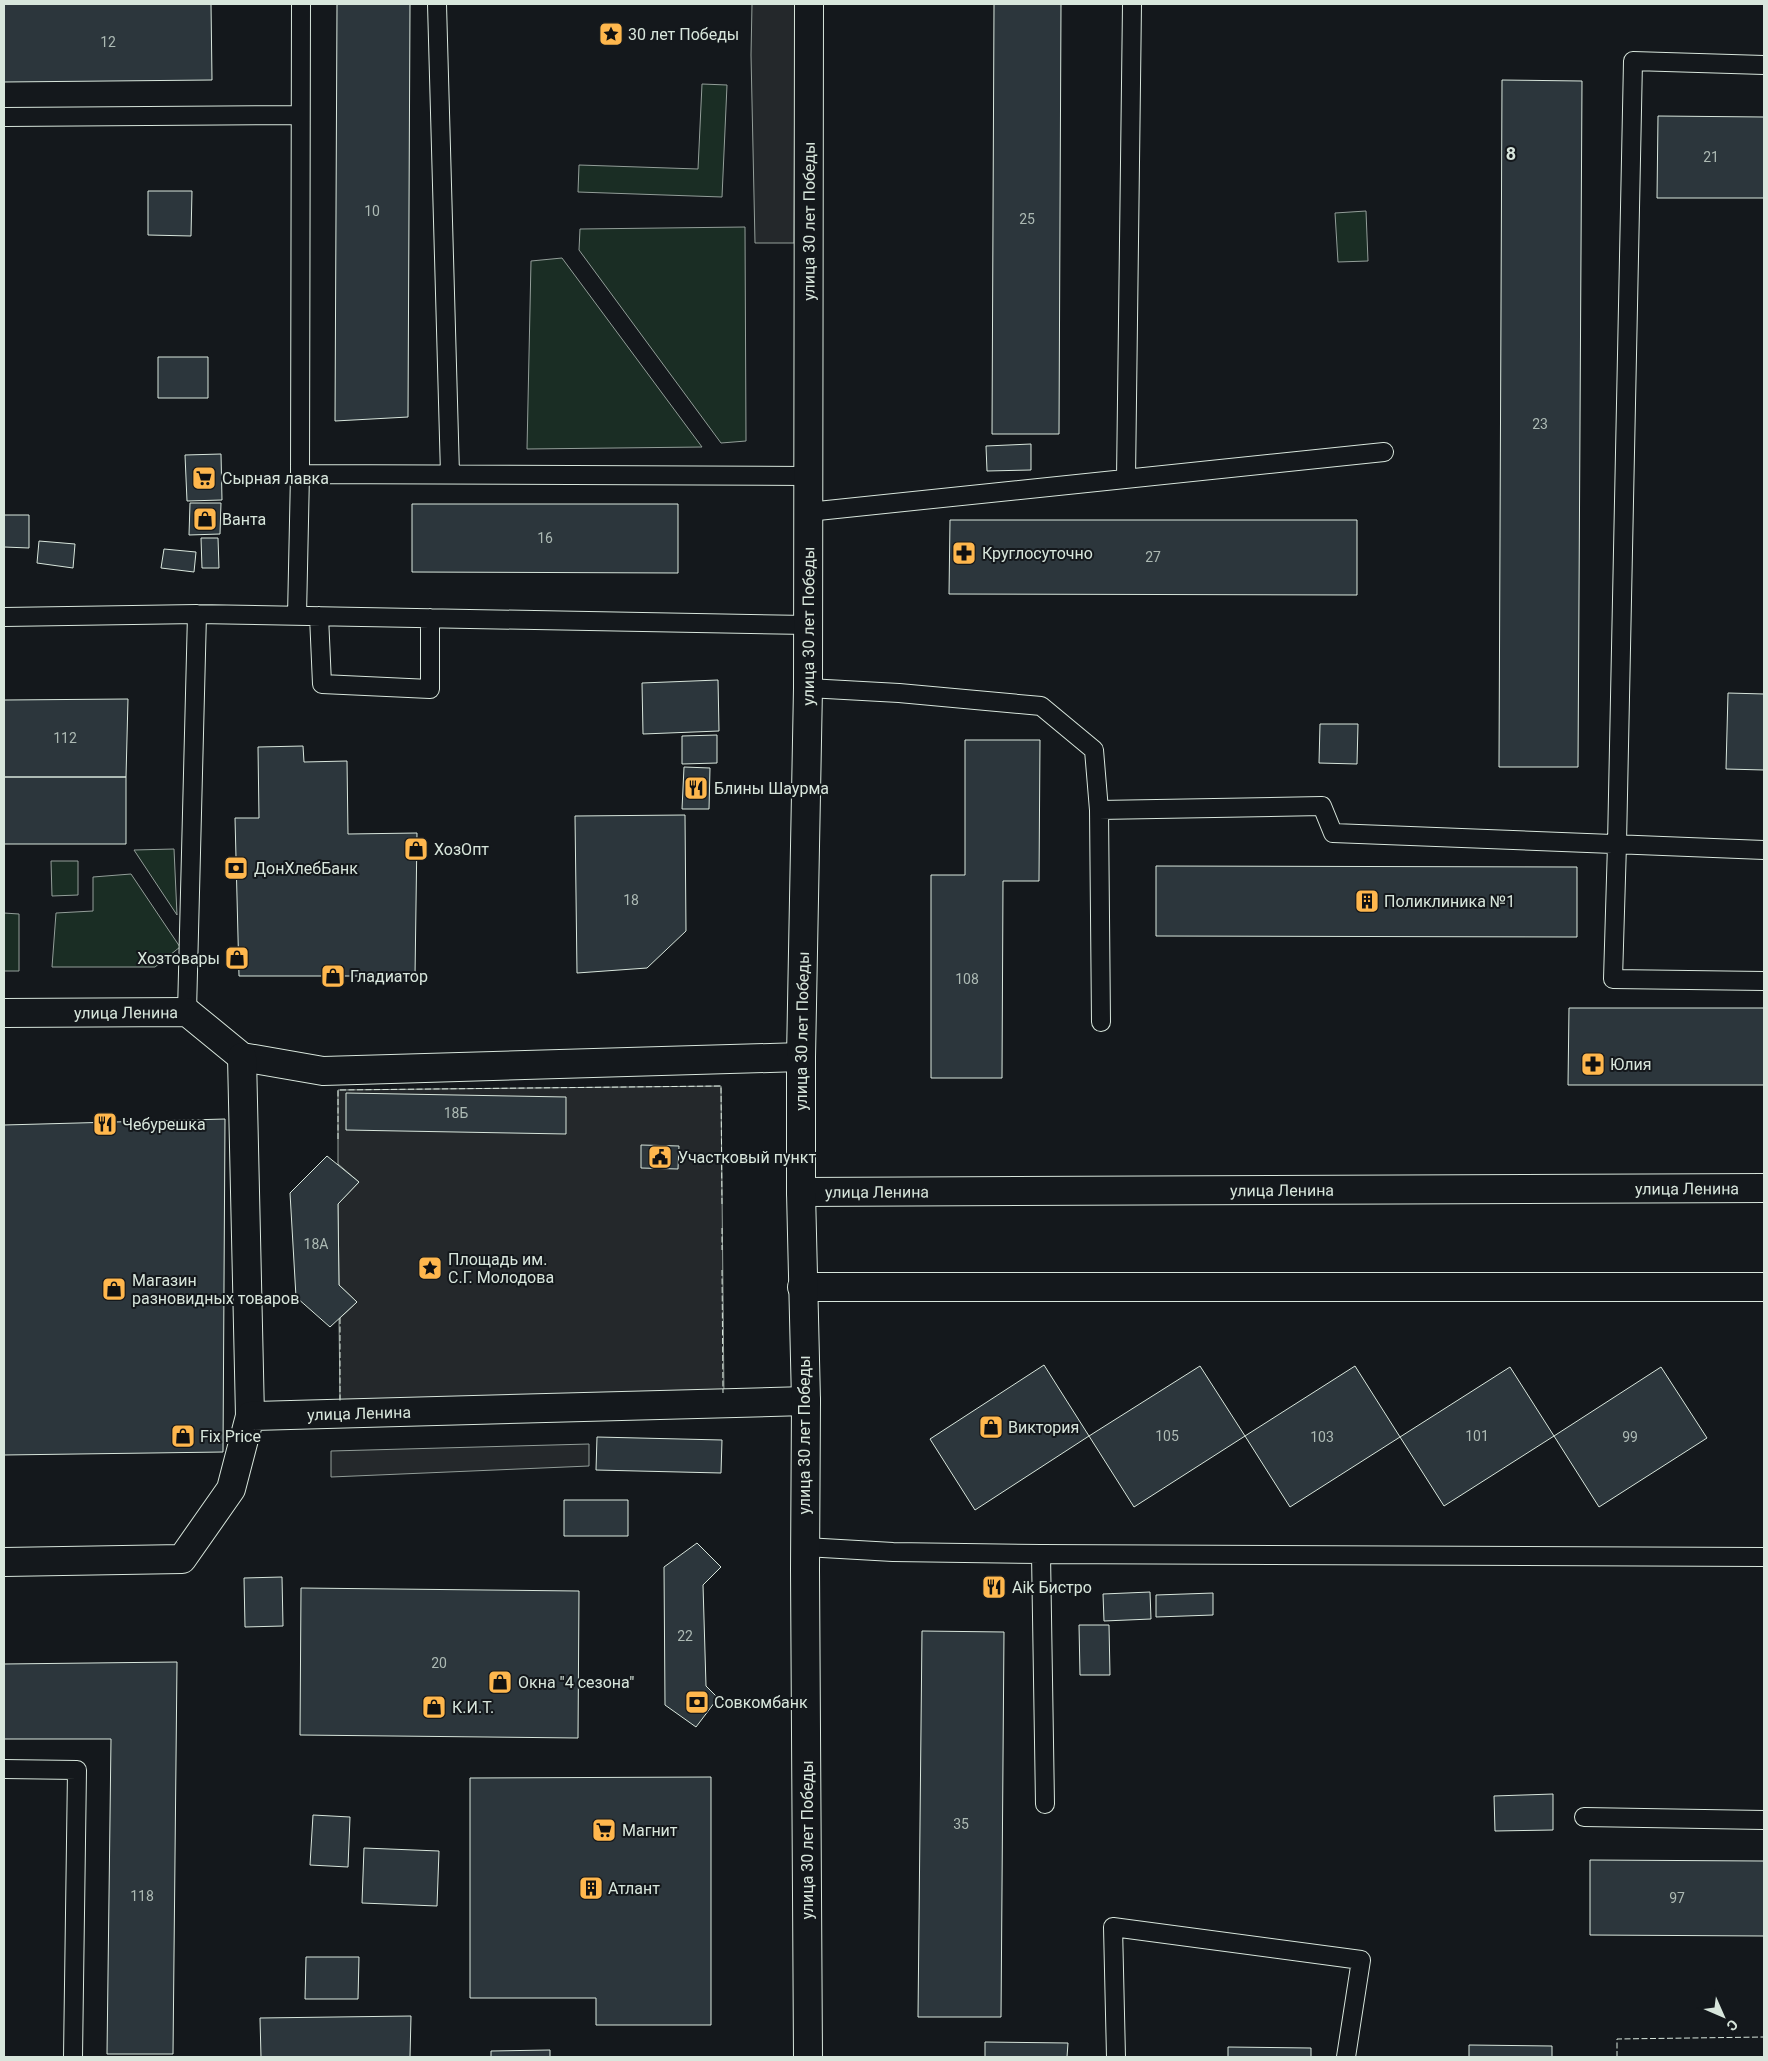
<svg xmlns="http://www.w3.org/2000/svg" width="1768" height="2061" font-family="Roboto,sans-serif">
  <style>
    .green { fill: #1a2d24; stroke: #939e99 }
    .parking { fill: #24282b; stroke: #939e99 }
    .building { fill: #2c363c; stroke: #d8e6dc }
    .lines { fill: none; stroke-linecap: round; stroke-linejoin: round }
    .lane-casing { stroke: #d8e6dc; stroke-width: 20 }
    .street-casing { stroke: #d8e6dc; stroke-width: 30 }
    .secondary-casing { stroke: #d8e6dc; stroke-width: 30 }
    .lane { stroke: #14181c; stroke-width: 18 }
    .street { stroke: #14181c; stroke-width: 28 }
    .secondary { stroke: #14181c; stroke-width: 28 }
    .fence { stroke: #d8e6dc; stroke-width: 1; stroke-dasharray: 6 2.5; stroke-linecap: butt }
    .labels { text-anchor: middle; stroke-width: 4; stroke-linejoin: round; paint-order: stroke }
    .number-label { font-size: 14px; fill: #adbab4 }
    .poi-label { font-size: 16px; fill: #d8e6dc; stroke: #14181c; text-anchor: start }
    .street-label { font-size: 16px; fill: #d8e6dc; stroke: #14181c }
    .neighbourhood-label { font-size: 18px; font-weight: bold; fill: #d8e6dc; stroke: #14181c }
  </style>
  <rect width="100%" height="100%" fill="#14181c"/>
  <path class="green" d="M702 84 727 85 722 197 578 192 579 165 698 169Z
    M1366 211 1368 261 1338 262 1335 213Z
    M745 227 746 441 721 443 579 250 580 229Z
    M562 258 702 447 527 449 531 261Z
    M174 849 177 915 134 850Z
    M51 861H78V895L52 896Z
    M131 874 180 947 155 967H52L56 913 93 911V877Z
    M4 913 19 914V971H4Z"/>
  <path class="parking" d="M752 4H795L794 243H755L751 55Z
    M721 1086 724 1397 340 1401 339 1319 357 1302 339 1285 338 1204 359 1182 338 1164V1090Z
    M589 1444V1466L331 1477V1451Z"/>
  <path class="building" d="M4 4H211L212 80 4 82Z
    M337 4H410L408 417 335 421Z
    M994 4H1061L1059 434H992Z
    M1502 80 1582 81 1578 767H1499Z
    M1658 116 1764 117V198H1657Z
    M148 191H192L191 236 148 235Z
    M158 357H208V398H158Z
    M1031 444V470L987 471 986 446Z
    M221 454 222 500 187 501 185 455Z
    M190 503H221L220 534 189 535Z
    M412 504H678V573L412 572Z
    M4 515H29V548L4 547Z
    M950 520H1357V595L949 594Z
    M201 538H218L219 568H202Z
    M39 541 75 544 73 568 37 563Z
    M164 549 196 552 194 572 161 568Z
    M718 680 719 731 643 734 642 683Z
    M1728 693 1764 694V770L1726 769Z
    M128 699 126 777H4V700Z
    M1320 724H1358L1357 764 1319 763Z
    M717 735V763L682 764V736Z
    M965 740H1040L1039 881H1003L1002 1078H931V875H965Z
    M303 746 304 762 347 761 348 834 417 833 415 976H239L235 818H259L258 747Z
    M684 767 710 768 709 809H682Z
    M4 777H126V844H4Z
    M685 815 686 931 647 968 577 973 575 816Z
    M1156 866 1577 867V937L1156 936Z
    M1569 1008H1764V1085H1568Z
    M346 1093 566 1097V1134L346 1130Z
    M225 1119 223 1452 4 1455V1125Z
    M641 1145 679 1146 678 1169 641 1168Z
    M327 1156 359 1182 338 1204 339 1285 357 1302 330 1327 296 1297 290 1193Z
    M1044 1365 1089 1436 975 1510 930 1439Z
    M1200 1366 1245 1436 1134 1507 1089 1436Z
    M1355 1366 1400 1437 1290 1507 1245 1436Z
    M1510 1367 1554 1436 1444 1506 1400 1437Z
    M1661 1367 1707 1438 1599 1507 1554 1436Z
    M597 1437 722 1440 721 1473 596 1470Z
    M564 1500H628V1536H564Z
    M697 1543 721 1567 703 1585 706 1686 718 1698 696 1727 665 1705 664 1567Z
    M282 1577 283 1626 245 1627 244 1578Z
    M301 1588 579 1591 578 1738 300 1735Z
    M1150 1592 1151 1619 1104 1621 1103 1594Z
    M1213 1593V1615L1156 1617V1595Z
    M1079 1625H1109L1110 1675H1080Z
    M922 1631 1004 1632 1001 2017H918Z
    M177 1662 173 2054H107L111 1739H4V1664Z
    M711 1777V2025H596V1998H470V1778Z
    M1553 1794V1830L1495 1831 1494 1796Z
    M313 1815 350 1817 348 1867 310 1865Z
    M364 1848 439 1851 437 1906 362 1903Z
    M1590 1860 1764 1861V1936L1590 1935Z
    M306 1957H359L358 1999H305Z
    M411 2016 410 2057H261L260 2018Z
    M985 2042 1068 2043 1067 2057H985Z
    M1469 2045 1552 2046V2057H1469Z
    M1228 2047 1311 2048V2057H1228Z
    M550 2050V2057H491V2051Z"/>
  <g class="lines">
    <g class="lane-casing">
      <path id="lane" d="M437 4 450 474
        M1764 65 1633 61 1617 844 1613 979 1764 981
        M4 117 300 115
        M300 474 808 476
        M1126 479 1132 4
        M808 512 1384 452
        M297 616 300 474 301 4
        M319 616 322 684 430 689V618
        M4 617 197 614 808 625
        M808 688 899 693 1041 706 1094 750 1099 810 1322 806 1333 833 1764 850
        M1099 810 1101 1022
        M187 1012 197 614
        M805 1547 893 1552 1041 1554 1764 1557
        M1041 1554 1045 1804
        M4 1769 77 1770 73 2057
        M1584 1817 1764 1820
        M1116 2057 1113 1927 1361 1960 1346 2057"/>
    </g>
    <g class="street-casing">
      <g id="street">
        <path id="s1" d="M4 1013 187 1012 242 1057 323 1071 801 1057"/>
        <path d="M242 1057 250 1416"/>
        <path id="s2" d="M801 1192 1764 1188"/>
        <path d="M802 1287H1764"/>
        <path id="s3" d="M4 1562 182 1559 231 1489 250 1416 806 1401"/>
      </g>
    </g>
    <g class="secondary-casing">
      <g id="secondary">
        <path id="s4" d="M808 2057 805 1570 806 1401 801 1192V1057L808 688 809 4"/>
      </g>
    </g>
    <use href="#lane" class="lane"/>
    <use href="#street" class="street"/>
    <use href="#secondary" class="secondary"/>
    <path class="fence" d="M338 1139V1090L721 1086 722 1206
      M722 1228V1250
      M722 1270 723 1393
      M340 1318V1401H341
      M1617 2057V2039L1764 2037"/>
  </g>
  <defs>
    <g id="sight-square" transform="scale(1.25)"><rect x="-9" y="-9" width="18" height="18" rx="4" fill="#ffb74d" stroke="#14181c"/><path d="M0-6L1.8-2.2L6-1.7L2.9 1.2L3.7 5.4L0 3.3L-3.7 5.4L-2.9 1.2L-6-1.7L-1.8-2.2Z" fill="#111"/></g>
    <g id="supermarket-square" transform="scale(1.25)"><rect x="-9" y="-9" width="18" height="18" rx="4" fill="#ffb74d" stroke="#14181c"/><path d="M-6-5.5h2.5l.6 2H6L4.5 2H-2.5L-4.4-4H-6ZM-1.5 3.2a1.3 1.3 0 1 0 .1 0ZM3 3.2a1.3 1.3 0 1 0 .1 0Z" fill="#111"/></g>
    <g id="shop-square" transform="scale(1.25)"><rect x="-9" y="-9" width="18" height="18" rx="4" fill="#ffb74d" stroke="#14181c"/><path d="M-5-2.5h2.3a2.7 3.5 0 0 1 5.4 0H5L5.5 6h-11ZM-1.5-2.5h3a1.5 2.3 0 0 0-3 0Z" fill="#111"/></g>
    <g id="pharmacy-square" transform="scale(1.25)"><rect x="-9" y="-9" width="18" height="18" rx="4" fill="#ffb74d" stroke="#14181c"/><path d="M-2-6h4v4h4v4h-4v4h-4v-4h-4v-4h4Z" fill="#111"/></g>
    <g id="restaurant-square" transform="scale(1.25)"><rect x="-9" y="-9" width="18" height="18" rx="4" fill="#ffb74d" stroke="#14181c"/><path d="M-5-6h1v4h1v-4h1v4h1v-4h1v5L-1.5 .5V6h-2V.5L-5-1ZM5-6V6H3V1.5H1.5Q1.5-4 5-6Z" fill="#111"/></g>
    <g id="bank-square" transform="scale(1.25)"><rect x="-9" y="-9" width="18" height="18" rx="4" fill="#ffb74d" stroke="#14181c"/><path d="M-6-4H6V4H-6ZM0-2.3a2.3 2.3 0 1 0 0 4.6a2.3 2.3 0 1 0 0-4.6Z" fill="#111"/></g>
    <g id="building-square" transform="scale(1.25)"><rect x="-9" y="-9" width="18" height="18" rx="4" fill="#ffb74d" stroke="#14181c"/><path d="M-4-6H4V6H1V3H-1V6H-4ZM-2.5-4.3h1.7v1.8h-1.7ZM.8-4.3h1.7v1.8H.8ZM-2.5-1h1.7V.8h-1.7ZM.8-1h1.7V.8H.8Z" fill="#111"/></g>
    <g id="civic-square" transform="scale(1.25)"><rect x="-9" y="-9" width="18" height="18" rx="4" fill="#ffb74d" stroke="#14181c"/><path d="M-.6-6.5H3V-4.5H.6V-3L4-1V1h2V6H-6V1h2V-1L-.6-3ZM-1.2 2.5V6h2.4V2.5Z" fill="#111"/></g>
  </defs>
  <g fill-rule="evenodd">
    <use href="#sight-square" x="611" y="34"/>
    <use href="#supermarket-square" x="204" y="478"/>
    <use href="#shop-square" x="205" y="519"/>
    <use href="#pharmacy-square" x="964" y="553"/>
    <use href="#restaurant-square" x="696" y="788"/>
    <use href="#shop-square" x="416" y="849"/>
    <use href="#bank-square" x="236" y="868"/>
    <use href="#building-square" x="1367" y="901"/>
    <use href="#shop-square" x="237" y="958"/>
    <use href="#shop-square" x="333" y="976"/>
    <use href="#pharmacy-square" x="1593" y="1064"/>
    <use href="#restaurant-square" x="105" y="1124"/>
    <use href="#civic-square" x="660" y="1157"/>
    <use href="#sight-square" x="430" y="1268"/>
    <use href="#shop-square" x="114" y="1289"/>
    <use href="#shop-square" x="991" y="1427"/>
    <use href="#shop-square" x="183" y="1436"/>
    <use href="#restaurant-square" x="994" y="1587"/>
    <use href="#shop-square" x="500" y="1682"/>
    <use href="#bank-square" x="697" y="1702"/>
    <use href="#shop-square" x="434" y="1707"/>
    <use href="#supermarket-square" x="604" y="1830"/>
    <use href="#building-square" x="591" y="1888"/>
  </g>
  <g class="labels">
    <g class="number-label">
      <text x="108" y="47">12</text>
      <text x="1711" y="162">21</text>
      <text x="372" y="216">10</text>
      <text x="1027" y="224">25</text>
      <text x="1540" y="429">23</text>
      <text x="545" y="543">16</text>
      <text x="1153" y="562">27</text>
      <text x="65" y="743">112</text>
      <text x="631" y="905">18</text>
      <text x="967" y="984">108</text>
      <text x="456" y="1118">18Б</text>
      <text x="316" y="1249">18А</text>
      <text x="1167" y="1441">105</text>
      <text x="1477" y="1441">101</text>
      <text x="1322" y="1442">103</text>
      <text x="1630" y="1442">99</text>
      <text x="685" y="1641">22</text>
      <text x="439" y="1668">20</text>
      <text x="961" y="1829">35</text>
      <text x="142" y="1901">118</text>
      <text x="1677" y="1903">97</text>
    </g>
    <g class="poi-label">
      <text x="628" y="40">30 лет Победы</text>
      <text x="222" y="484">Сырная лавка</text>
      <text x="222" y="525">Ванта</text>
      <text x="982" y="559">Круглосуточно</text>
      <text x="714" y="794">Блины Шаурма</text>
      <text x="434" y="855">ХозОпт</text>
      <text x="254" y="874">ДонХлебБанк</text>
      <text x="1384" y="907">Поликлиника №1</text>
      <text x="220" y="964" text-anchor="end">Хозтовары</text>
      <text x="350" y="982">Гладиатор</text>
      <text x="1610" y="1070">Юлия</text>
      <text x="122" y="1130">Чебурешка</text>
      <text x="678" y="1163">Участковый пункт</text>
      <text x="448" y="1265">Площадь им.<tspan x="448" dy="18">С.Г. Молодова</tspan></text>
      <text x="132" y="1286">Магазин<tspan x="132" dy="18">разновидных товаров</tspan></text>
      <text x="1008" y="1433">Виктория</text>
      <text x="200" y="1442">Fix Price</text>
      <text x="1012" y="1593">Aik Бистро</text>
      <text x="518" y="1688">Окна "4 сезона"</text>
      <text x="714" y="1708">Совкомбанк</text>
      <text x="452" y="1713">К.И.Т.</text>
      <text x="622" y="1836">Магнит</text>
      <text x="608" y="1894">Атлант</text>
    </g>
    <g class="street-label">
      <text dy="6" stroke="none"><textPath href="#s4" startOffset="1836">улица 30 лет Победы</textPath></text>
      <text dy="6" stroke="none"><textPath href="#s4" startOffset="1431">улица 30 лет Победы</textPath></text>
      <text dy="6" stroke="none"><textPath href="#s1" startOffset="122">улица Ленина</textPath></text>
      <text dy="6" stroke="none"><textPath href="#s4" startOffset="1026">улица 30 лет Победы</textPath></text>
      <text dy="6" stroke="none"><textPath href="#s2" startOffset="886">улица Ленина</textPath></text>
      <text dy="6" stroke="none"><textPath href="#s2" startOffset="481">улица Ленина</textPath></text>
      <text dy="6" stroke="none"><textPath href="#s2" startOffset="76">улица Ленина</textPath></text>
      <text dy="6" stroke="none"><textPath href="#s3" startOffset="448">улица Ленина</textPath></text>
      <text transform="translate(804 1435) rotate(-90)" y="6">улица 30 лет Победы</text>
      <text transform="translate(807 1840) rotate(-90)" y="6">улица 30 лет Победы</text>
    </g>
    <g class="neighbourhood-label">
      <text x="1511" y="160">8</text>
    </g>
  </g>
  <rect width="1768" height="2061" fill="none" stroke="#d8e6dc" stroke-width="10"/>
  <g transform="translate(1723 2016) rotate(135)" stroke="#14181c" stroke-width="4" paint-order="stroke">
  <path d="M0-4L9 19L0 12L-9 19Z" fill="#d8e6dc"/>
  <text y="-8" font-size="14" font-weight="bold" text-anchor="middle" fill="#d8e6dc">С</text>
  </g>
</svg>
